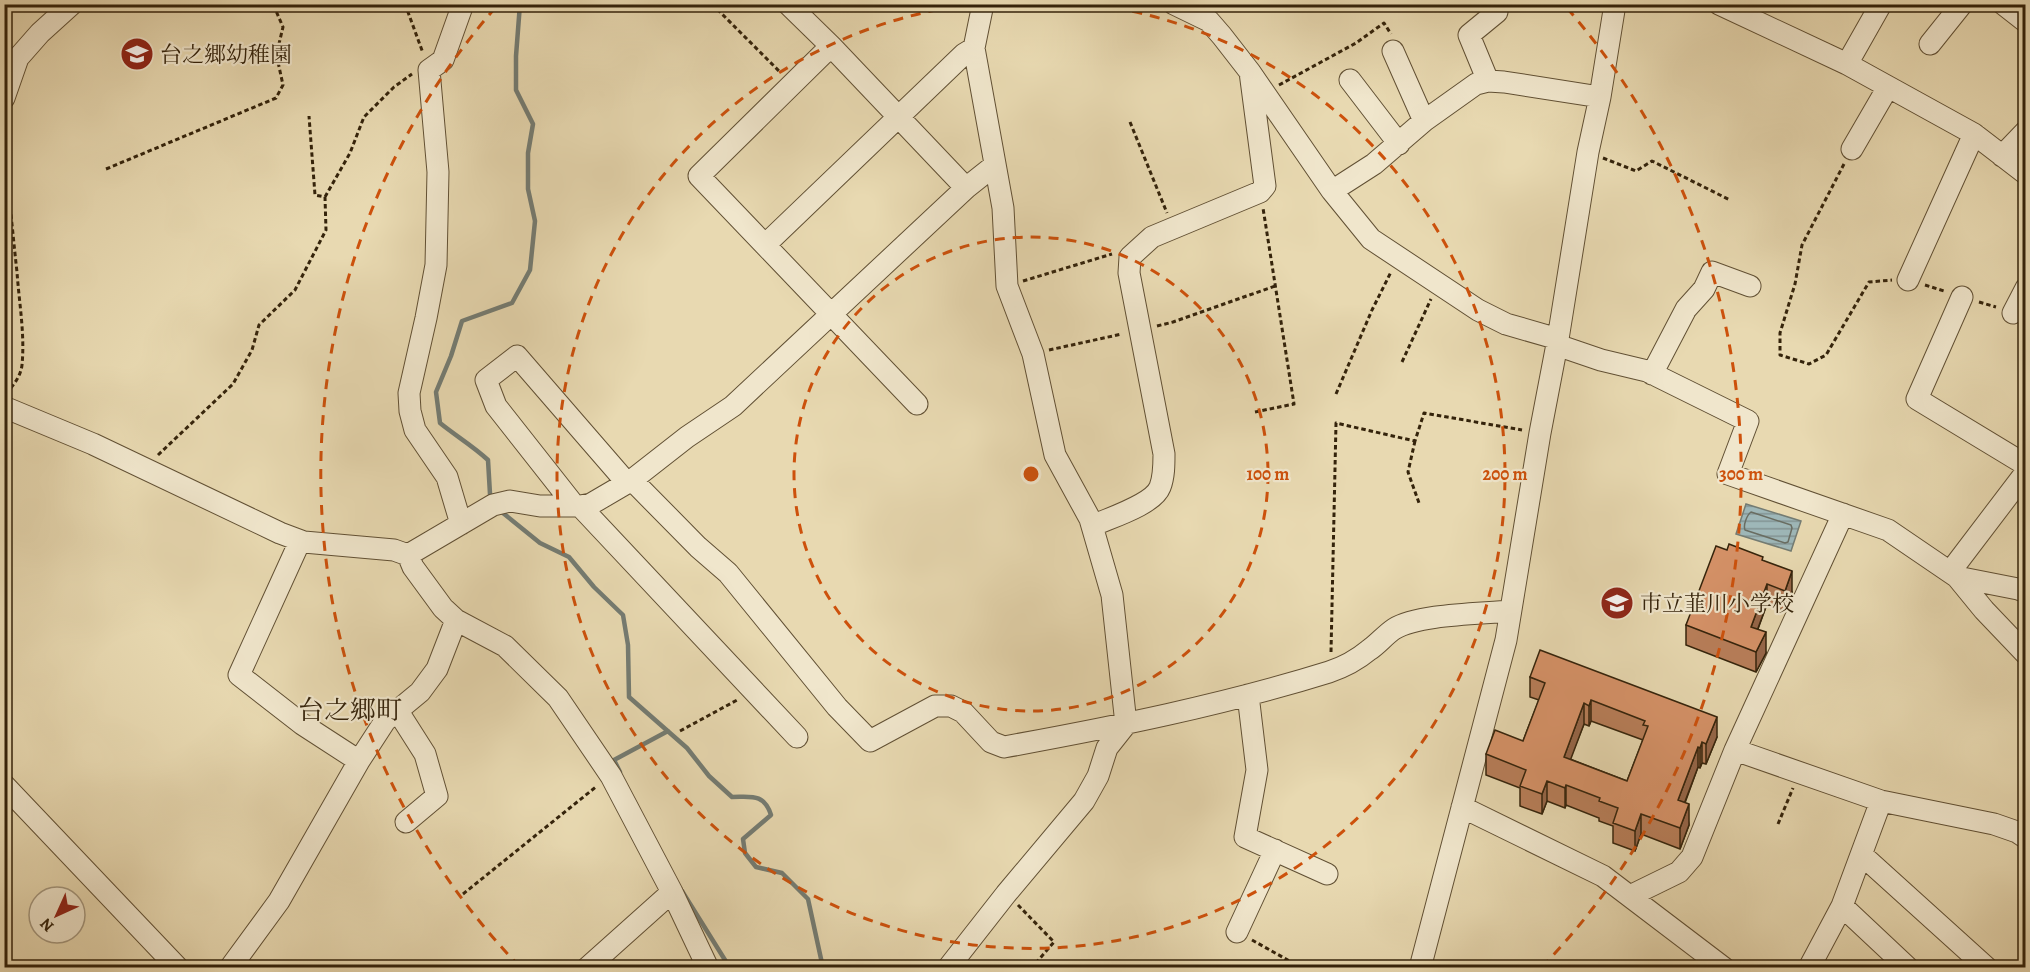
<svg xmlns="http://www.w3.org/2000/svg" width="2030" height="972" font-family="Alegreya,'Noto Serif JP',serif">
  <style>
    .water { fill: url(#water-rules); stroke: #747c73; stroke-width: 1.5 }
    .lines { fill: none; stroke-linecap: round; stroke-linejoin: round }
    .shore { stroke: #696d62; stroke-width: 1.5 }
    .stream { stroke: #747c73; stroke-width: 4.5 }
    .minor-casing { stroke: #615034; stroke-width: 23 }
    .path { stroke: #34230b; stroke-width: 3; stroke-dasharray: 4.5 3; stroke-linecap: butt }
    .minor { stroke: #f0e6cc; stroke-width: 21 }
    .wall { fill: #b87e59; stroke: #34230b; stroke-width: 1.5; fill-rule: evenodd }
    .shaded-wall { fill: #966649; stroke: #34230b; stroke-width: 1.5 }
    .building { fill: #d69268; stroke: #34230b; stroke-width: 1.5; fill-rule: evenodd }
    .ring { fill: none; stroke: #cd510c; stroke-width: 3; stroke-dasharray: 10 8 }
    .labels { text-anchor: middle; stroke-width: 4.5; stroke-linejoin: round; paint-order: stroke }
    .poi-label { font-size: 22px; fill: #34230b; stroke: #f0e6cc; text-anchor: start }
    .quarter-label { font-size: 26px; fill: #34230b; stroke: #f0e6cc }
    .centre { fill: #cd510c; stroke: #f0e6cc; stroke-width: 3 }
    .ring-label { font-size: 18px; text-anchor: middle; font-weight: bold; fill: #cd510c; stroke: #f0e6cc; stroke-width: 4.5; stroke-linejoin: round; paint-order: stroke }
  </style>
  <defs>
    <pattern id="water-rules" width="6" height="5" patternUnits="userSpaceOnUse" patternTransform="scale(1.5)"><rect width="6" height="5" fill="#9eb7b8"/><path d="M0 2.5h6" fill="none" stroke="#829494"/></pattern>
  </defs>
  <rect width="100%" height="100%" fill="#e8d9b1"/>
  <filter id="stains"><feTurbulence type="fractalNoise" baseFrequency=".00333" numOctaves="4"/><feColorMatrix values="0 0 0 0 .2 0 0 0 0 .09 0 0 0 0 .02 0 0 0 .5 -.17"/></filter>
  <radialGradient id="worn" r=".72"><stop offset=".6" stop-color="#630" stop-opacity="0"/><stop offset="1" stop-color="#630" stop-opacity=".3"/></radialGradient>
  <path class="water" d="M1746 504 1801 521 1791 551 1736 534Z"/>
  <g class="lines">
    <path class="shore" d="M1751 512 1791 525 1792 528 1788 542 1785 543 1745 530C1743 525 1747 515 1751 512Z"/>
    <path class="stream" d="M493 499 490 494 488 460C473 446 456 436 440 423L436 392 451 356 462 321 512 303 530 270 535 221 528 189V153L533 124 516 90V56L520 4
      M498 509 540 543 569 557 594 587 623 615 628 645 629 697 687 748 709 776 732 797C751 797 764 793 771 815L743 839 745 853 756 867 782 873 808 899 823 968
      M620 772 614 760 668 731
      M682 891 730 968"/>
    <g class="minor-casing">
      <path id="minor" d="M788 4 831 46 966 188
        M1174 4 1209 21 1222 36 1250 72 1332 191 1371 239 1478 310 1506 324 1558 339
        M1719 4 1847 64 1974 134 2026 174
        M2003 4 2026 22
        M1930 44 1962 4
        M831 46 699 176 917 404
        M1393 51 1424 121
        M1847 64 1881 4
        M1350 80 1399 144
        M1488 81 1469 35 1497 12
        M4 98 18 58 40 33 72 4
        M1852 149 1888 87
        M2002 156 2026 131
        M1332 191 1374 164 1424 121 1476 84 1488 81 1504 82 1600 97
        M765 245 964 54 974 48
        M1908 280 1974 134
        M1962 297 1917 399 2026 465
        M2013 313 2026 288
        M1557 345 1601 360 1647 371 1748 421 1728 474 1888 530 1957 577 2018 589 2026 592
        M1652 374 1686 309 1704 289 1712 272 1750 286
        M4 407 93 444 280 533 304 542 394 550 408 555 413 567 443 608 456 620 505 646 558 698 611 776 672 892 708 968
        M632 480 698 547 728 573 837 707 870 741 935 706H951L963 712 991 742 1004 747C1114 727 1223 705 1329 672 1344 667 1357 660 1369 650 1378 644 1385 635 1394 629 1418 614 1480 614 1510 611
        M574 505 496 406 486 380 517 356 627 483
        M580 506 797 737
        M461 524 447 477 415 430 410 411 409 393 426 318 436 265 438 172 429 70 443 60 463 4
        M1092 526C1109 518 1153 505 1160 487 1164 477 1164 465 1164 454L1129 273 1130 257 1152 237 1260 192 1265 186 1250 72
        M300 541 239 675 302 724 359 761
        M408 555 493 505 510 501 540 506H580L591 504 632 480 687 437 733 406 966 188 995 165
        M1950 572 2026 472
        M1957 577 1984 610 2026 654
        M1248 695 1257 770 1245 837 1327 874
        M397 710 425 754 437 796 406 822
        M1735 750 1881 801 1994 824 2017 832 2026 838
        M4 785 178 968
        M1462 807 1603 876 1724 968
        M1862 855 1987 968
        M1630 896 1679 872 1692 857 1735 750 1843 514
        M1842 906 1908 968
        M1237 932 1275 850
        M230 968 279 901 359 761 385 721 420 692 437 669 456 620
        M587 968 672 892
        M948 968 1006 894 1084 801 1098 776 1107 748 1126 724 1112 595 1090 519 1055 455 1033 354 1007 286 1003 208 974 48 983 4
        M1420 968 1506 640 1540 433 1558 339 1588 152 1600 97 1615 4
        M1809 968 1842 906 1881 801"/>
    </g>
    <path class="path" d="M405 4 423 53
      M712 4 780 72
      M4 21 15 4
      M1279 85 1356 43 1384 23 1391 34
      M1130 122 1167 213
      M1603 158 1636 171 1652 161 1730 200
      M1844 164 1802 245 1795 284 1780 333V355L1809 364 1826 355 1869 282 1892 280
      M106 169 276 98 283 85 278 62V48L283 27 273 4
      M4 170C11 204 13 238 17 272 19 302 25 334 22 365 21 374 16 382 10 389
      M325 197 350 153 364 117 394 87 412 74
      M1023 281 1112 254
      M1925 285 1944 291
      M1979 302 1996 307
      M1157 326 1173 322 1275 286
      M1049 350 1122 334
      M1402 362 1431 299
      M1336 394 1372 310 1391 272
      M1255 412 1294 404 1263 208
      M1415 441 1408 472 1419 503
      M158 455 233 384 252 350 259 325 295 290 326 230 325 197 315 195 309 116
      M1331 652 1336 423 1415 441 1424 413 1522 430
      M680 731 739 699
      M1778 824 1793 788
      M463 894 597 786
      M1018 905 1054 942 1035 964
      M1252 940 1302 968"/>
    <use href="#minor" class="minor"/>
  </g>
  <path class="wall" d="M1727 550 1763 561 1792 592 1785 611 1767 604 1758 629 1766 653 1756 672 1686 645V625Z
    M1530 677 1717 737 1706 764 1702 763 1700 768 1698 767 1685 803 1689 825 1680 849 1641 834 1635 851 1613 843V826L1599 821V818L1566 805 1565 808 1547 801 1542 814 1520 806V788L1486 775V754L1523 741 1539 700 1530 697ZM1591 721 1643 740 1627 781 1570 759 1584 724 1589 726Z"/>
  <path class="shaded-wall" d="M1792 571V592L1785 611V591Z
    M1767 584V604L1751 647V627Z
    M1766 632V653L1756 672V652Z
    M1591 700V721L1589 726V706Z
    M1584 703V724L1564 777V757Z
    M1717 717V737L1706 764V744Z
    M1702 742V763L1700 768V748Z
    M1698 747V767L1678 820V800Z
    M1547 781V801L1542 814V794Z
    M1566 785V805L1565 808V788Z
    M1689 804V825L1680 849V828Z
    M1641 814V834L1635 851V831Z"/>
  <path class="building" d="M1729 544 1763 557 1762 560 1792 571 1785 591 1767 584 1751 627 1766 632 1756 652 1686 625 1716 546 1727 550Z
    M1540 650 1717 717 1706 744 1702 742 1700 748 1698 747 1678 800 1689 804 1680 828 1641 814 1635 831 1613 823 1618 808 1599 801 1600 798 1566 785 1565 788 1547 781 1542 794 1520 786 1526 770 1486 754 1495 730 1523 741 1545 683 1530 677ZM1591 700 1645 721 1643 725 1648 726 1627 781 1564 757 1584 703 1589 706Z"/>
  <g class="ring">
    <circle cx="1031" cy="474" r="237"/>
    <path d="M1097 5A474 474 0 1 1 965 5"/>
    <path d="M520 967A710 710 0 0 1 495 8M1567 8A710 710 0 0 1 1542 967"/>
  </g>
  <defs>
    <g id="school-disc" transform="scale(1.725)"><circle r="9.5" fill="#8f2418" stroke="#f0e6cc"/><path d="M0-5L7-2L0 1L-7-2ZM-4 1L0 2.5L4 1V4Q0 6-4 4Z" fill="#fff"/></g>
  </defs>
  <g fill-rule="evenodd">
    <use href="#school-disc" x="137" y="54"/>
    <use href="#school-disc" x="1617" y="603"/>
  </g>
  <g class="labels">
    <g class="poi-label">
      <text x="160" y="62">台之郷幼稚園</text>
      <text x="1640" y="611">市立韮川小学校</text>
    </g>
    <g class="quarter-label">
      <text x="350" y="719">台之郷町</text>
    </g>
  </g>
  <circle cx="1031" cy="474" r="9" class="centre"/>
  <g class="ring-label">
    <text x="1268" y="480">100 m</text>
    <text x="1505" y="480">200 m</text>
    <text x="1741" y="480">300 m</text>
  </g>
  <rect width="2030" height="972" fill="none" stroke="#e8d9b1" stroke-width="24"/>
  <rect x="6" y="6" width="2018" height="960" fill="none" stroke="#34230b" stroke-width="3"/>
  <rect x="12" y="12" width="2006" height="948" fill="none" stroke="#34230b" stroke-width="1.5"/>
  <g transform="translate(57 915) rotate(225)"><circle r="28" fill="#f0e6cc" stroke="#a5987f" stroke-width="1.5"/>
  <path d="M0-4.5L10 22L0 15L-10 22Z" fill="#8f2418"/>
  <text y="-9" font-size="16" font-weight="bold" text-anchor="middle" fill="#34230b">N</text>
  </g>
  <rect width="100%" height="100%" filter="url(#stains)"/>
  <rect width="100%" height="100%" fill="url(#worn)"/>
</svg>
